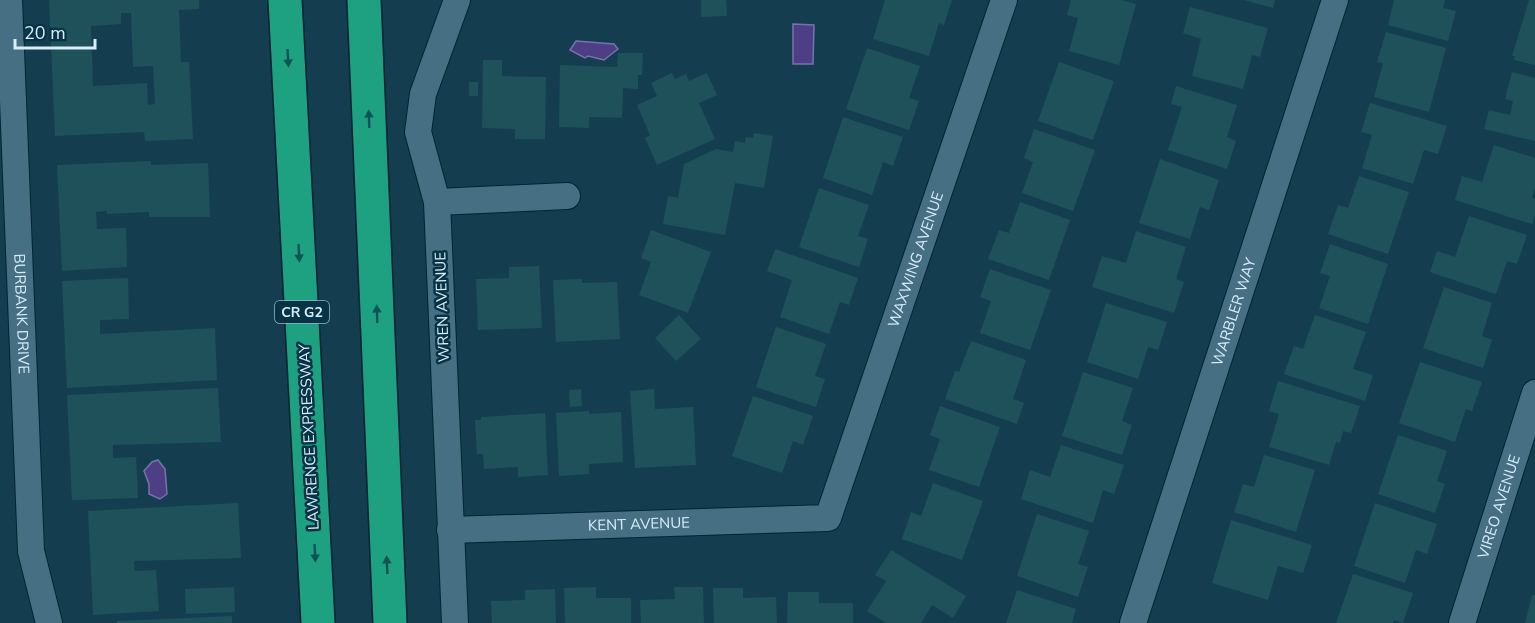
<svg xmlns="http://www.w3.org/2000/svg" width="1535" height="623" font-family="'Nunito Sans',sans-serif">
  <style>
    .water { fill: #4e3e86; stroke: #7773a9; stroke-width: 1.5 }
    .building { fill: #1e515a; fill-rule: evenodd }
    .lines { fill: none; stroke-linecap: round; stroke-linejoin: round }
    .street-casing { stroke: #042331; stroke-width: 28 }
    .highway-casing { stroke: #042331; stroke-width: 36 }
    .street { stroke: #466f83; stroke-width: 26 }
    .highway { stroke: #1da180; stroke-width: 33 }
    .oneway { fill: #0e5457 }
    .labels { text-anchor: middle; stroke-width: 5; stroke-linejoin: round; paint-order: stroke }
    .shield { fill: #073345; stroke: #99b6c4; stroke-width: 1.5 }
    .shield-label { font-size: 14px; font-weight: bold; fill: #d8eefa }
    .street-label { font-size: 15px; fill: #d8eefa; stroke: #073345 }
  </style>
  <rect width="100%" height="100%" fill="#143e50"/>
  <path class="water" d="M793 24 814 25 813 64H793Z
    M576 41 614 44 618 49 604 60 588 56 585 58 570 50Z
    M158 460 165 469 167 494 160 499 149 494V484L144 471 152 462Z"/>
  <path class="building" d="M49 0H199V9L179 10 181 62H189L193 139 145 141 144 132 55 136ZM121 13H131L133 67 153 66 155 104 148 105 147 83 93 86 91 26 121 24Z
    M701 0H726L727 16 701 17Z
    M885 0H952L944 25 939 23 929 56 873 39Z
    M1071 0H1122L1136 4 1119 65 1069 51 1078 18 1067 15Z
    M1244 0H1275L1273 8Z
    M1394 0H1445L1443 8 1456 11 1448 41 1388 25Z
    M1529 0H1535V65L1514 60 1515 56H1512Z
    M1190 7 1268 28 1260 57 1252 55 1243 89 1192 76 1201 39 1183 33Z
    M1386 32 1446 48 1429 112 1374 97 1383 63 1377 62Z
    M867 48 920 66 909 98 919 101 909 130 846 109Z
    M618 53H643L642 75H638V89L623 88 622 118 589 117V128L559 127 560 65 617 67Z
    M483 60H502V76L546 77 545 139H515V129L482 128Z
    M1059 62 1114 81 1093 140 1038 121Z
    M1512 72 1535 78V141L1484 129 1489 110 1510 115 1513 101 1505 99Z
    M672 73 675 79 686 74 689 81 707 73 717 95 699 103 715 139 657 165 645 138 650 135 637 105 657 96 651 83Z
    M469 82H478V96H469Z
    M1176 86 1237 105 1227 137 1236 141 1227 169 1168 150 1182 107 1171 104Z
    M1370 103 1447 126 1438 154 1424 150 1413 184 1362 168 1372 135 1361 132Z
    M843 117 903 137 893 166 883 162 872 195 823 178Z
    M1034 129 1095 150 1073 211 1022 193 1033 162 1024 158Z
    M754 133 773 136 764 188 735 183 725 235 663 224 668 196 678 198 684 164 716 149 733 152 735 141 745 143 746 137 753 138Z
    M1494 145 1535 158V187L1532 198H1535V215L1532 224 1455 200 1462 176 1482 182Z
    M1160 159 1219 180 1209 210 1200 207 1190 239 1139 223Z
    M151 161V165L208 163 210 217H149V212L107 214V211L96 212 97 229 126 228 127 267 62 271 57 165Z
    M1359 176 1409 192 1388 254 1328 234 1338 205 1348 208Z
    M819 188 869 205 858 236 868 239 859 267 799 247Z
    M1020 202 1070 220 1049 280 988 259 999 230 1009 233Z
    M1469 216 1527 235 1517 264 1507 261 1496 294 1430 272 1437 251 1455 257Z
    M651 230 711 252 688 313 639 295 651 262 641 258Z
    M1136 231 1186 247 1176 279 1184 282 1174 313 1092 287 1102 256 1126 263Z
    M1330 244 1388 264 1368 324 1319 308 1330 276 1320 273Z
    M775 249 858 278 849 305 840 302 829 334 780 317 792 280 767 271Z
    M539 266 542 328 478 330 476 279 509 278V267Z
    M990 269 1051 290 1030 350 980 333 991 301 980 297Z
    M128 278 129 319 100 320V334L215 328 217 380 67 388 62 281Z
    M582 279V283L617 282 620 339 556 342 553 280Z
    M1444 287 1492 303 1482 336 1492 340 1483 368 1423 348Z
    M1106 303 1167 322 1158 350 1148 347 1138 379 1087 362Z
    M679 315 701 339 676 361 655 338Z
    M1315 315 1366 332 1353 369 1373 375 1365 401 1284 374 1294 346 1303 349Z
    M776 327 826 344 815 376 825 379 816 407 756 387Z
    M971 341 1026 360 1013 399 1024 403 1017 424 945 399 955 371 959 372Z
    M1420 362 1482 382 1472 411 1466 409 1455 442 1399 423Z
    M1083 372 1133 388 1122 421 1132 425 1122 455 1062 436Z
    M1278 381 1360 406 1351 433 1343 431 1340 443 1336 442 1329 465 1269 447 1279 414 1269 411Z
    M218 388 221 442 113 445V458L136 457 138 498 72 500 67 395Z
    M581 389 582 406 570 407 569 390Z
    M654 389 655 409 693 407 696 465 635 468 630 391Z
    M753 396 813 416 803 445 793 441 782 473 732 456Z
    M940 406 1000 427 979 487 929 470 940 439 930 435Z
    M589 411V414L621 412 623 462 589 464V474L559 476 556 413Z
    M545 413 548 475 518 477V467L484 469 483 454H477L475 420H481V417Z
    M1398 435 1447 451 1437 481 1445 484 1435 513 1378 494Z
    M1061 445 1124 465 1114 494 1103 490 1093 523 1021 499 1030 470 1050 477Z
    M1264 455 1315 470 1296 532 1234 512 1243 484 1254 487Z
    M933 483 983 501 962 560 902 539 911 512 921 516Z
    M238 503 241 558 134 561 135 571 156 570 159 611 93 615 88 511Z
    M1375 503 1437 524 1427 554 1416 550 1405 583 1354 566Z
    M1037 514 1089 531 1078 564 1088 567 1078 597 1017 576Z
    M1231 520 1312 545 1303 573 1278 566 1268 600 1212 583Z
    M891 550 966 596 953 618 932 605 921 623H886L867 611 886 581 875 575Z
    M1353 574 1413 593 1403 623 1394 620 1393 623H1336Z
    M234 587 235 612 186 614 185 589Z
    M596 587V598H631V623H565L564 588Z
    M674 587H703L704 623H641L640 600 675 599Z
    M713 588H743V598L776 597 777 623H714Z
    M555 589 556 623H492L491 601 525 600V590Z
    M1017 590 1076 609 1072 623H1006Z
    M788 592H819V603H853V623H787Z
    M1532 595H1535V623H1525Z
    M232 616V623H117V621Z"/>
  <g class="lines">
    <g class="street-casing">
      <g id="street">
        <path id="s1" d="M9 0 31 551 49 623"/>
        <path d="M437 202 567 196"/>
        <path id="s2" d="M450 530 828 518 1004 0"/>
        <path d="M455 623 437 202 418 132 423 94 457 0"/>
        <path id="s3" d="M1133 623 1335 0"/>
        <path id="s4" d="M1462 623 1535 393"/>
      </g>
    </g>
    <g class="highway-casing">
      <path id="highway" d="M285 0 318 623
        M364 0 390 623"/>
    </g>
    <use href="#street" class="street"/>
    <use href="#highway" class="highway"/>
  </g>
  <defs><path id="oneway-solid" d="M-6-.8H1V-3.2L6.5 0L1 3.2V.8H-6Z" transform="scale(1.5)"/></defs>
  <g class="oneway">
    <use href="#oneway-solid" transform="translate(288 58) rotate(87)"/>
    <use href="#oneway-solid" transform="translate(369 119) rotate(-92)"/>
    <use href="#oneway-solid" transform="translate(299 253) rotate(87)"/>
    <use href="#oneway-solid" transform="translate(377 314) rotate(-92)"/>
    <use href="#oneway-solid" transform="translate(315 553) rotate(87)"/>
    <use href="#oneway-solid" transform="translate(387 565) rotate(-93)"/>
  </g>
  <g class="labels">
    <rect class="shield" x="275" y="301" width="54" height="22" rx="4.5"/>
    <g class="shield-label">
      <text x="302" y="317">CR G2</text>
    </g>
    <g class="street-label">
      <text dy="5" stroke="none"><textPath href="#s2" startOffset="651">WAXWING AVENUE</textPath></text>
      <text transform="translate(442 307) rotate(-92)" y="5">WREN AVENUE</text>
      <text dy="5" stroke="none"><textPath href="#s3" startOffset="327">WARBLER WAY</textPath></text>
      <text dy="5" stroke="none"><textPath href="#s1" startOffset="314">BURBANK DRIVE</textPath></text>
      <text transform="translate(309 437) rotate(-93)" y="5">LAWRENCE EXPRESSWAY</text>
      <text dy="5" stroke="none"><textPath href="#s4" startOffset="122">VIREO AVENUE</textPath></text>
      <text dy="5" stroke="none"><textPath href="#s2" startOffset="189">KENT AVENUE</textPath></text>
    </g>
  </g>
  <path d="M15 39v9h80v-9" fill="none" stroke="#d8eefa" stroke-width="3"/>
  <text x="24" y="39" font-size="18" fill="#d8eefa" stroke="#073345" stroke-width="4.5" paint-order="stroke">20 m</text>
</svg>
